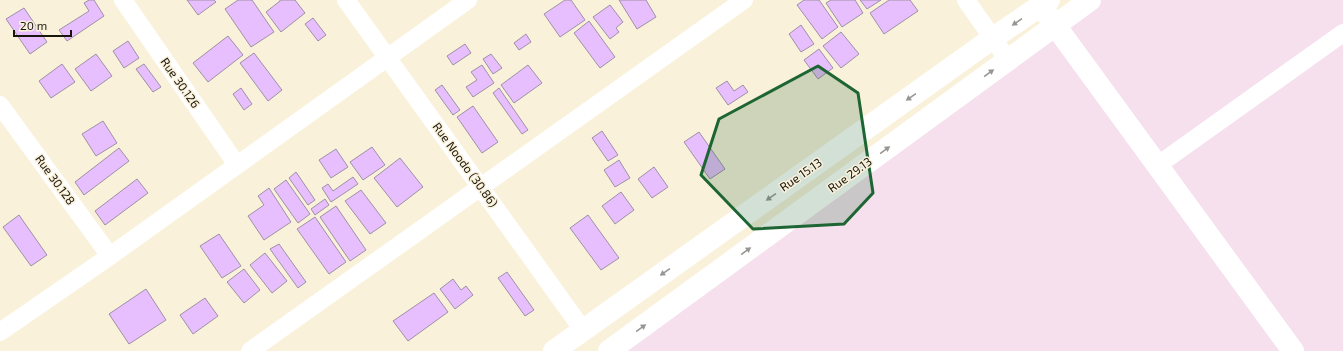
<svg xmlns="http://www.w3.org/2000/svg" width="1343" height="351" font-family="'Exo 2',sans-serif">
  <style>
    .commercial { fill: #f6e0ee }
    .building { fill: #e7befe; stroke: #9d91a4 }
    .lines { fill: none; stroke-linecap: round; stroke-linejoin: round }
    .minor { stroke: #fff; stroke-width: 18 }
    .tertiary { stroke: #fff; stroke-width: 22 }
    .secondary { stroke: #fff; stroke-width: 22 }
    .oneway { fill: #979692 }
    .marked { fill: #1d6532; fill-opacity: 0.2; stroke: #1d6532; stroke-width: 3; stroke-linejoin: round }
    .labels { text-anchor: middle; stroke-width: 3; stroke-linejoin: round; paint-order: stroke }
    .street-label { font-size: 12px; fill: #18150d; stroke: #faf1db }
  </style>
  <rect width="100%" height="100%" fill="#faf1db"/>
  <path class="commercial" d="M1092 0H1343V351H604Z"/>
  <path class="building" d="M89 0H94L104 16 67 41 59 30 89 11 84 3Z
    M187 0H214L216 2 198 15Z
    M238 0H252L274 32 251 47 225 9Z
    M280 0H295L305 13 281 32 266 12 280 1Z
    M565 0H571L585 20 560 37 544 14Z
    M619 0H646L656 17 637 29Z
    M804 0H819L838 27 822 39 797 5Z
    M831 0H855L863 13 842 27 826 3Z
    M860 0H881L867 9Z
    M889 0H910L918 11 884 34 870 13Z
    M610 5 623 22 616 28 619 32 610 39 593 17Z
    M24 8 47 42 30 54 6 19Z
    M313 18 326 35 318 41 305 24Z
    M589 21 615 57 600 68 574 33Z
    M801 25 814 44 801 52 789 34Z
    M841 32 859 54 841 68 823 46Z
    M526 34 531 42 519 50 514 43Z
    M228 36 243 55 208 82 193 63Z
    M128 41 139 58 124 68 113 51Z
    M465 44 471 53 453 65 447 56Z
    M819 49 833 68 818 79 804 60Z
    M254 53 282 90 268 101 240 63Z
    M96 54 112 76 91 91 75 69Z
    M491 54 502 68 493 74 483 59Z
    M62 64 75 82 51 98 39 81Z
    M144 64 161 87 153 92 136 69Z
    M482 65 494 83 473 97 466 87 477 80 471 72Z
    M528 65 542 83 514 103 501 85Z
    M727 81 734 91 743 85 748 92 728 105 716 88Z
    M442 85 460 110 453 115 435 90Z
    M241 88 252 104 244 110 233 94Z
    M499 88 528 130 522 134 493 93Z
    M473 106 498 142 482 153 457 117Z
    M103 121 117 143 96 156 82 134Z
    M602 131 618 155 608 161 592 138Z
    M699 132 725 169 710 179 684 142Z
    M372 147 385 165 363 180 350 162Z
    M119 148 129 161 84 195 75 182Z
    M336 149 348 167 331 178 319 160Z
    M400 158 423 187 397 207 374 178Z
    M619 160 630 178 615 187 604 170Z
    M654 167 668 187 652 198 638 179Z
    M296 172 315 200 308 205 289 178Z
    M353 177 358 184 331 202 322 188 328 184 333 191Z
    M137 179 148 193 105 225 95 211Z
    M286 180 310 214 298 223 274 189Z
    M269 188 291 222 264 240 248 216 264 205 258 196Z
    M361 190 386 223 370 234 345 201Z
    M621 192 634 210 615 224 602 206Z
    M325 199 329 205 315 215 311 209Z
    M336 206 366 250 350 261 320 217Z
    M19 215 47 255 31 266 3 227Z
    M588 215 619 258 601 270 570 228Z
    M315 217 346 262 329 274 297 229Z
    M219 234 241 266 222 278 200 246Z
    M279 244 306 282 298 288 270 249Z
    M265 253 287 281 272 293 250 265Z
    M244 269 260 290 244 303 227 282Z
    M507 272 534 310 525 316 498 278Z
    M453 279 461 290 466 286 473 295 455 309 440 289Z
    M146 289 166 320 129 344 109 314Z
    M434 293 448 312 408 341 393 321Z
    M205 298 218 316 193 334 180 315Z"/>
  <g class="lines">
    <path class="minor" d="M123 0 237 165
      M346 0 583 330
      M966 0 1008 60
      M0 105 110 256
      M1158 165 1343 33
      M0 332 110 256 468 0
      M250 351 744 0"/>
    <path class="tertiary" d="M1041 6 1293 351"/>
    <path class="secondary" d="M554 351 993 38 1049 0
      M609 351 1090 0"/>
  </g>
  <defs><path id="oneway-solid" d="M-6-.8H1V-3.2L6.5 0L1 3.2V.8H-6Z"/></defs>
  <g class="oneway">
    <use href="#oneway-solid" transform="translate(1017 22) rotate(146)"/>
    <use href="#oneway-solid" transform="translate(989 73) rotate(-36)"/>
    <use href="#oneway-solid" transform="translate(911 97) rotate(145)"/>
    <use href="#oneway-solid" transform="translate(885 150) rotate(-36)"/>
    <use href="#oneway-solid" transform="translate(771 197) rotate(145)"/>
    <use href="#oneway-solid" transform="translate(746 251) rotate(-36)"/>
    <use href="#oneway-solid" transform="translate(665 272) rotate(145)"/>
    <use href="#oneway-solid" transform="translate(641 328) rotate(-36)"/>
  </g>
  <path class="marked" d="M818 66 858 93 873 193 844 224 753 229 701 175 719 119Z"/>
  <g class="labels">
    <g class="street-label">
      <text transform="translate(180 83) rotate(55)" y="4">Rue 30.126</text>
      <text transform="translate(465 165) rotate(54)" y="4">Rue Noodo (30.86)</text>
      <text transform="translate(801 175) rotate(-35)" y="4">Rue 15.13</text>
      <text transform="translate(850 175) rotate(-36)" y="4">Rue 29.13</text>
      <text transform="translate(55 180) rotate(54)" y="4">Rue 30.128</text>
    </g>
  </g>
  <path d="M14 30v6h57v-6" fill="none" stroke="#18150d" stroke-width="2"/>
  <text x="20" y="30" font-size="12" fill="#18150d" stroke="#faf1db" stroke-width="3" paint-order="stroke">20 m</text>
</svg>
